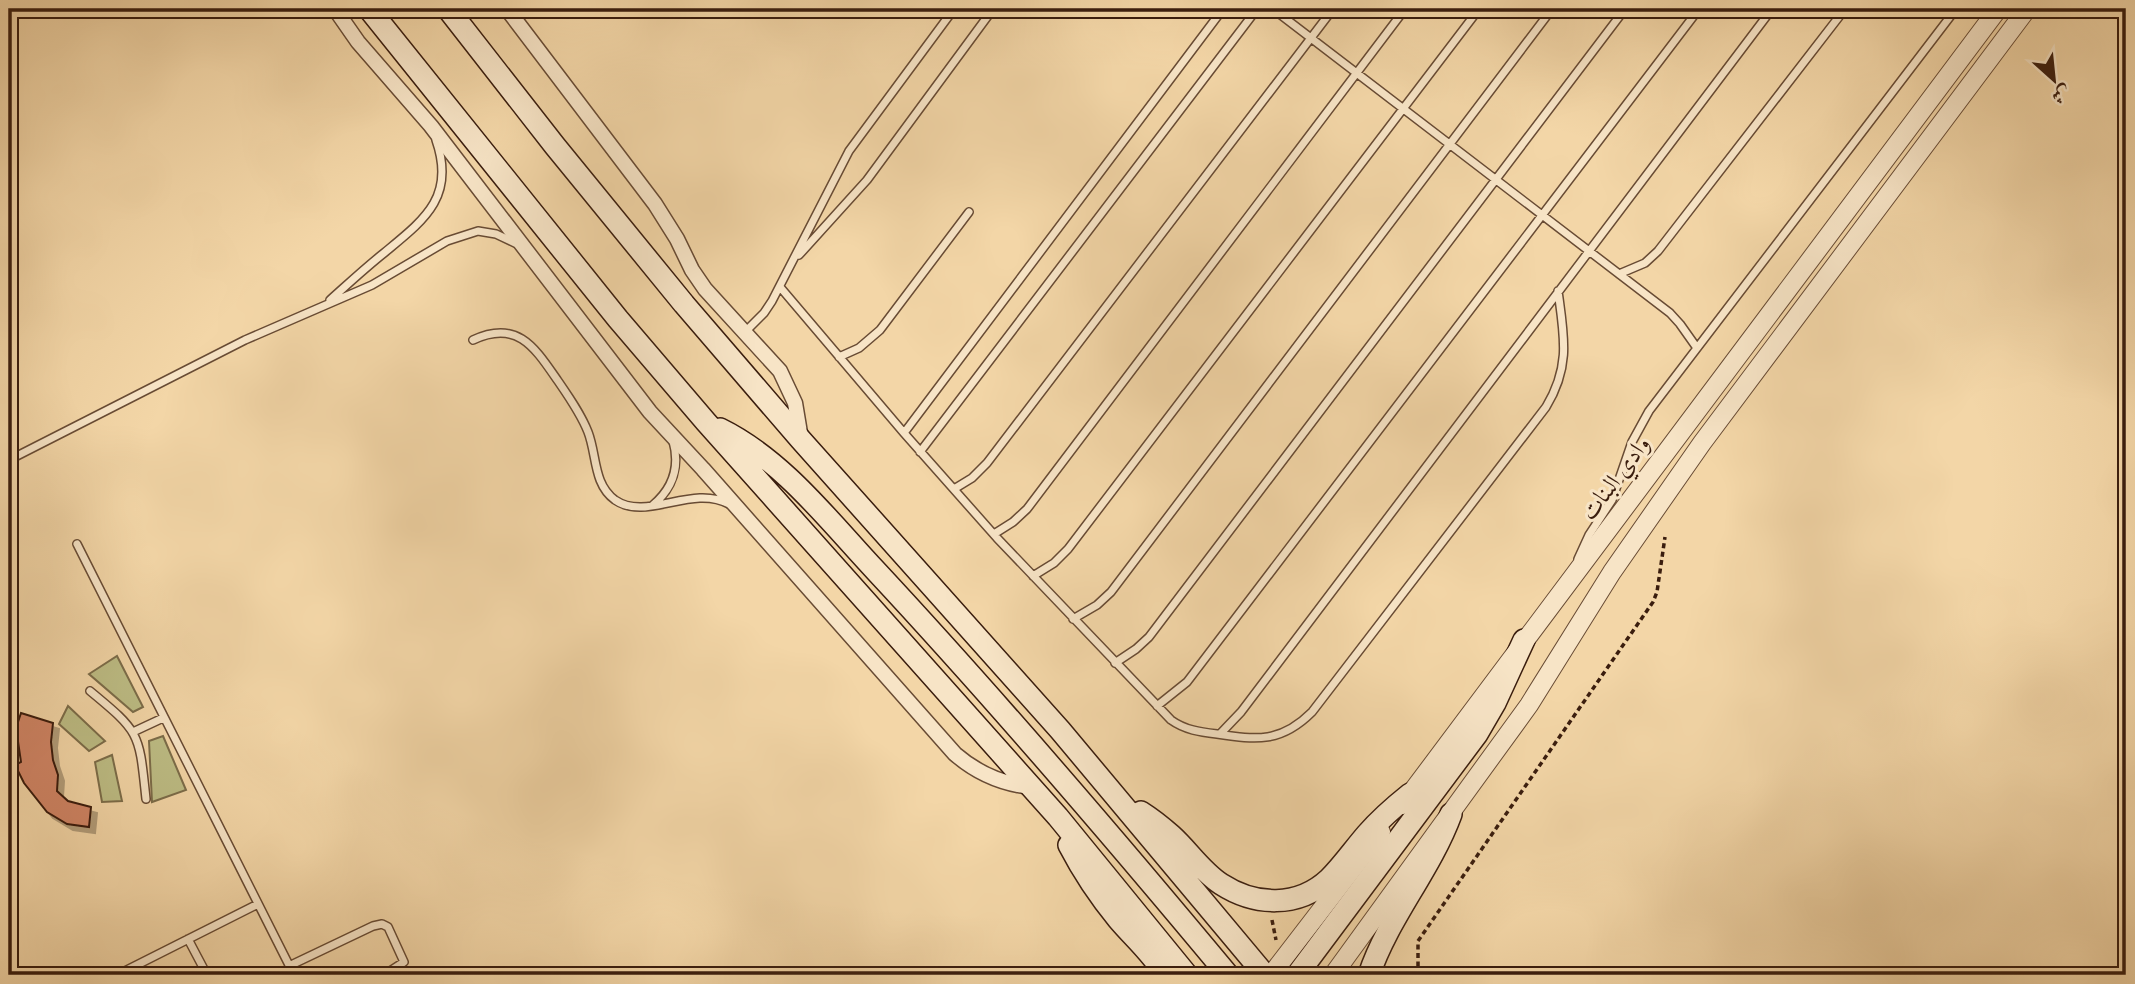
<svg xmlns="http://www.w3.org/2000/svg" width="2135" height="984" font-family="'IM FELL Great Primer',Amiri,serif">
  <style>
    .green { fill: #bdbd85; stroke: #7c6d4a; stroke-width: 2 }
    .building { fill: #d08566; stroke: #3a1d0e; stroke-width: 2; filter: url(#shadow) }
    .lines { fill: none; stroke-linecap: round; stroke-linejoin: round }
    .service-casing { stroke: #684b34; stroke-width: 10 }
    .minor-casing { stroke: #684b34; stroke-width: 17 }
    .tertiary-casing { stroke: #684b34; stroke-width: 20 }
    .secondary-casing { stroke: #3a1d0e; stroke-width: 24 }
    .path { stroke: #3a1d0e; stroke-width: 3.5; stroke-dasharray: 5 3.5; stroke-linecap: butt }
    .service { stroke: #f7e4c6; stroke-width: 7 }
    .minor { stroke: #f7e4c6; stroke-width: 14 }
    .tertiary { stroke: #f7e4c6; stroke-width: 18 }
    .secondary { stroke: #f7e4c6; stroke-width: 21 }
    .labels { text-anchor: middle; stroke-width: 6; stroke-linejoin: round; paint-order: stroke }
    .street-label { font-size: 24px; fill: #3a1d0e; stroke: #f7e4c6 }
  </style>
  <defs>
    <filter id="shadow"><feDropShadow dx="6" dy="6" stdDeviation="0" flood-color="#0004"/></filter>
  </defs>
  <rect width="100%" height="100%" fill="#f3d6a7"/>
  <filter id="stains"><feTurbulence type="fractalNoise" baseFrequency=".00286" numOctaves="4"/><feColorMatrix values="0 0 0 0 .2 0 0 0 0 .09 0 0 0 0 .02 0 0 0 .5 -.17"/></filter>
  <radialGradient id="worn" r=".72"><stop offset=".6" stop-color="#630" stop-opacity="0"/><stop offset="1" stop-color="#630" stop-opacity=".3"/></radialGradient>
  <path class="green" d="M117 656 143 707 133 712 89 674Z
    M68 706 105 741 89 751 59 724Z
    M163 736 186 790 152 802 149 741Z
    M112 755 122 801 102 802 95 762Z"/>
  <path class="building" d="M21 713 53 723 51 742 53 760 58 775 57 791 68 801 91 807 89 827 67 824 47 812 24 783 15 765 21 762 16 728Z"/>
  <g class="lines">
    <g class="service-casing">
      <path id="service" d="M1273 9 1670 313 1680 324 1697 348
        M799 255 867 180 993 9
        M1619 274 1645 263 1658 251 1845 9
        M780 287 904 433 997 538 1171 720C1185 730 1200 732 1217 734 1257 740 1281 743 1312 712L1546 407C1571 366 1564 336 1558 291
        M330 300C348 284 365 268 384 253 424 220 456 197 436 140
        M745 332 764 313 772 301 849 151 954 9
        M473 340C518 319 535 348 558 381 569 397 581 414 588 432 597 455 593 484 615 500 647 522 691 484 729 504
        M839 357 859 348 880 330 969 212
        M904 433 1223 9
        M920 452 1257 9
        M9 460 245 340 372 285 447 241 478 231 496 234 515 243
        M954 489 972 478 987 463 1333 9
        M653 505C673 488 680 466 673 441
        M994 534 1013 522 1027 509 1405 9
        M77 544 294 975
        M1578 559 1589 535 1612 500 1632 442 1649 411 1956 9
        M1033 576 1054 563 1068 549 1479 9
        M1073 619 1097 605 1111 592 1552 9
        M1115 663 1136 649 1149 637 1625 9
        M90 691C141 733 139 733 146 799
        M1157 706 1187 682 1699 9
        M133 732 163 718
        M1220 734 1241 712 1772 9
        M188 939 207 975
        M289 966 373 926 382 924 388 927 404 962 384 975
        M117 975 258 904"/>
    </g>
    <g class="minor-casing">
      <path id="minor" d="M335 9 358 42 431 126 650 412 703 469 955 754C978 774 1002 784 1031 787
        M507 9 655 204 677 239 692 270 705 289 780 371 795 403 801 439"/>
    </g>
    <g class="tertiary-casing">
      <path id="tertiary" d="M1402 805 1998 9
        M1271 975 1381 832
        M1333 975 1529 705 1612 572 1702 443 2027 9"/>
    </g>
    <g class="secondary-casing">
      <path id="secondary" d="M369 9 618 319 706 422 1058 817 1187 975
        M448 9 555 146 684 304 801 440 1060 730 1265 975
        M720 429C783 460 829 521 876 571 998 702 1114 838 1228 975
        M1141 812C1152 819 1162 827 1171 835 1188 850 1201 871 1221 884 1255 906 1298 908 1329 879 1343 865 1354 849 1367 834 1380 819 1395 806 1410 794
        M1069 845C1083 872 1099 896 1118 919 1134 938 1153 954 1165 975
        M1297 975 1477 734 1495 703 1524 640
        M1369 975C1388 918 1430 871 1451 814"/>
    </g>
    <path class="path" d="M1272 920 1276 940
      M1418 975V941L1653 602 1657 592 1665 537"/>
    <use href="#service" class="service"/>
    <use href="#minor" class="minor"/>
    <use href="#tertiary" class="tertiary"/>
    <use href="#secondary" class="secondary"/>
  </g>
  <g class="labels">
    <g class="street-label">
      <text transform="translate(1615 478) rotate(-53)" y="8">وادي البنات</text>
    </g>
  </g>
  <rect width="2135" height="984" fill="none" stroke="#f3d6a7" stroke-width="35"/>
  <rect x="10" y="10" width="2114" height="963" fill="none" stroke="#3a1d0e" stroke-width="3.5"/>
  <rect x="18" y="18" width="2100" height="949" fill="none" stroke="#3a1d0e" stroke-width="2"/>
  <g transform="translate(2054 80) rotate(153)" stroke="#f7e4c6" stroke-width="5" paint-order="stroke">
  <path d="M0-5L12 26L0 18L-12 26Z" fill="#3a1d0e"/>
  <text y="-10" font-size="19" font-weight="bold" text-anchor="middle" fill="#3a1d0e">ش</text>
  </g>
  <rect width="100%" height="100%" filter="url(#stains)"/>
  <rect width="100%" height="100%" fill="url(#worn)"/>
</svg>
